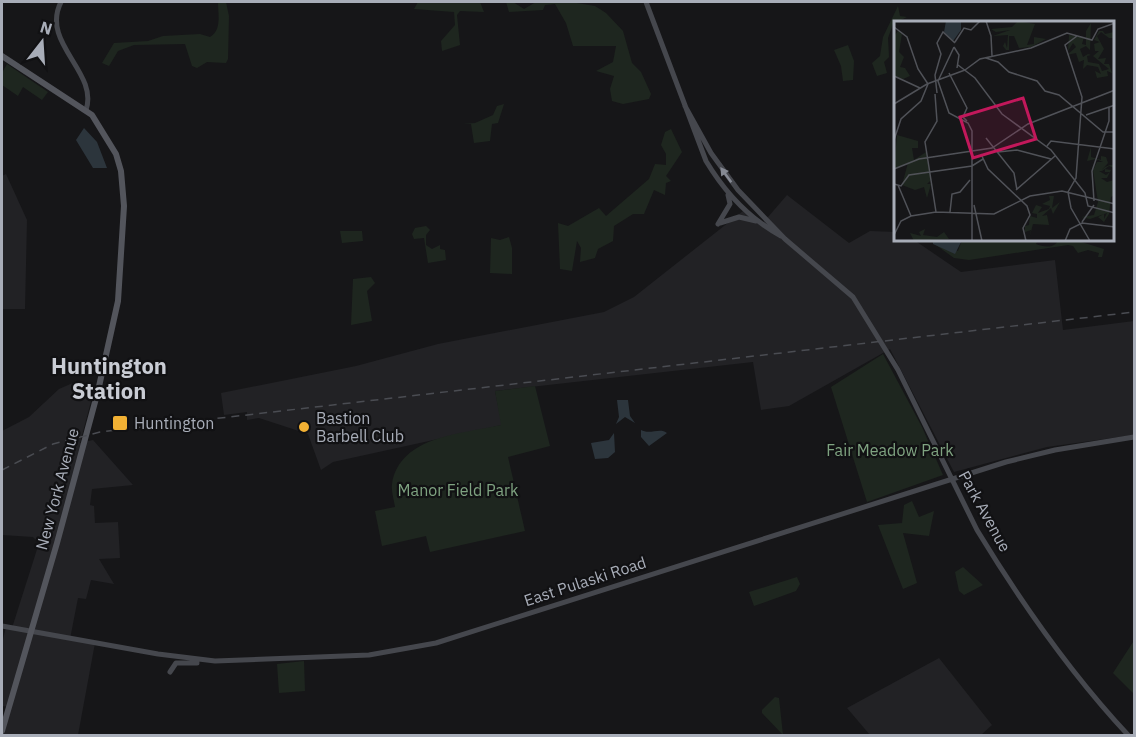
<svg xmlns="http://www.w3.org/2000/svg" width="1136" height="737" font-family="'IBM Plex Sans',sans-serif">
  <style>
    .built { fill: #222225 }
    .green { fill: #1e261f }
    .water { fill: #2c353c }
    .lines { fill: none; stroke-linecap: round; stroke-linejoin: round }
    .secondary { stroke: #45474d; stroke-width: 5 }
    .primary { stroke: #53555c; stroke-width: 6 }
    .rail { stroke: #4a4c52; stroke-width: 1.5; stroke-dasharray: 8 6; stroke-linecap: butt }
    .oneway { fill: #858993 }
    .poi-dot { fill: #f2b134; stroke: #111113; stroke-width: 2 }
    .labels { text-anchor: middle; stroke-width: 4.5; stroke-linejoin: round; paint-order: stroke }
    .poi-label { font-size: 16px; fill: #a8adb8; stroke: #111113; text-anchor: start }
    .park-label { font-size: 16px; fill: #7fa381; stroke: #111113 }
    .street-label { font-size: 16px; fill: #a8adb8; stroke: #111113 }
    .district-label { font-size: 22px; font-weight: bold; fill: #c9ccd4; stroke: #111113 }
    .inset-road { fill: none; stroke: #505258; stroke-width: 1.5 }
    .view { fill: #c2185b; fill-opacity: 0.15; stroke: #c2185b; stroke-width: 3 }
    .inset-edge { fill: none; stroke: #a8adb8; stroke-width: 3 }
  </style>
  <rect width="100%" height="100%" fill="#161618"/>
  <path class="built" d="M6 174 27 220 25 309H2V176Z
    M787 195 849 243 870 231 896 232V240H914L961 272 1055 260 1063 330 1134 321V435L1047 447 954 472 890 349 789 406 761 410 753 362 495 391 502 425 333 462 321 470 308 434 259 418 247 420V412L224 415 221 393 356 366 438 344 604 312 634 297 743 211 762 224Z
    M75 382 95 386 80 443 93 440 133 485 92 489 90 505 94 506 95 523 118 522 120 558 99 559 114 584 91 580 86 599 78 598 70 639 95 643 78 735H2L8 707 2 706V643L6 627 12 628 39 543 33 537 2 535V431L29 417 59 389Z
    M939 658 992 725 981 735H870L847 708Z"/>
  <path class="green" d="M218 2H226L229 16 228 59 226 63 207 62 197 68 192 66 185 44 134 45 118 51 109 66 102 63 114 43 148 41 163 36 200 34 210 37C222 30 218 14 218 2Z
    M418 2H480L484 12 460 11 457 15 460 45 442 51 441 41 455 25 454 12 414 9Z
    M506 2H513L524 9 536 2H571L595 6 606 13 623 31 632 63 641 72 651 94 649 99 623 104 612 101 610 89 614 76 596 71 613 62 616 46H573L566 23 555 4 545 5 543 10 509 12Z
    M898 6 900 16 907 17 893 24 888 38 889 57 884 62 887 73 877 76 872 63 880 56 883 37Z
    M848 45 854 61 853 80 843 81 841 66 834 50Z
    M7 64 48 92 42 100 23 87 18 96 2 85V73Z
    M504 104 498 123 492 124 490 141 474 143 471 124H463L475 123 493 115 497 106Z
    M671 129 682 152 666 176 671 181 666 183 665 195 654 190 644 214H633L614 226 613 241 598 249 595 258 580 262 581 248 577 241 572 271 560 269 558 223 568 226 599 208 606 216 649 179 655 164 666 165V154L661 145 665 132Z
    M426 226 430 230 426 235V245L432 249 440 245V249L445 250 446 260 428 263 424 238 414 239 412 234 415 228Z
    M340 231H362L363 241 342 243Z
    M509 237 512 248V274L490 273 491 238 500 240Z
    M929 240 958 251 962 240H1038L1036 244C1043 247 1055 249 1058 240H1075L1104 249 1102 257H1098L1099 253 1088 250 1078 253 1073 246 1068 245 969 260 954 258Z
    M371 277 375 283 367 291 372 321 351 325 353 279Z
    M883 354 922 427 943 475 867 502 831 387Z
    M535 386 550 446 508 457 525 531 430 552 426 536 382 546 375 511 395 507C394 500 391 491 392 484 400 435 463 434 501 425L495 391Z
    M912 501 919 517 934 511 929 536 903 533 917 583 903 589 878 525 902 523 904 505Z
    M963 567 983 585 964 595 959 591 955 572Z
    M797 577 800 584 796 591 754 606 749 592Z
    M1133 642 1134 643V694L1113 673Z
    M304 661 305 691 279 693 277 664Z
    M775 697 779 698 783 735 762 713V710Z"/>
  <path class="water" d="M84 128 97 142 107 168H93L76 140Z
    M933 240H962L955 254 933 244Z
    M617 400H628L630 416 635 423 625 417 616 424 619 417Z
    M641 430C650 435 660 427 667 433L649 446 641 437Z
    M614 433 615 452 608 458 595 459 591 443 609 440Z"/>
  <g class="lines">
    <path class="secondary" d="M61 2C40 43 99 72 86 110
      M646 2 706 161C724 191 750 219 781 236
      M685 106 711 153 738 190 785 239 853 297 898 370 977 530C1022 604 1070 673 1129 736
      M720 223 739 217 756 221
      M718 224 730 204 728 195
      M2 626 158 654 215 661 369 655 436 643 1006 462 1055 450 1134 437
      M170 672 176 663H197"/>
    <path class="primary" d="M2 56 92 115 116 154 121 171 124 206 118 301 98 391 57 543 2 731"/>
    <path class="rail" d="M2 470 53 444 100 432 1134 312"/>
  </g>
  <defs><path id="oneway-solid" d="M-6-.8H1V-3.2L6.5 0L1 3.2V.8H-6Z" transform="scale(1.5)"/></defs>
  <use class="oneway" href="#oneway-solid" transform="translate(726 175) rotate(-126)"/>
  <g class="poi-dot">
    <rect x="112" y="415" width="16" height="16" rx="3"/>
    <circle cx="304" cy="427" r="6"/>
  </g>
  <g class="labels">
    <g class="poi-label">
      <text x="316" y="424">Bastion<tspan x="316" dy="18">Barbell Club</tspan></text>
      <text x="134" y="429">Huntington</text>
    </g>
    <g class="park-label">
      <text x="890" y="456">Fair Meadow Park</text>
      <text x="458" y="496">Manor Field Park</text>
    </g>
    <g class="street-label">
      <text transform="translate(57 489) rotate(-75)" y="6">New York Avenue</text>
      <text transform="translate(985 511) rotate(61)" y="6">Park Avenue</text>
      <text transform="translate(585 581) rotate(-18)" y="6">East Pulaski Road</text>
    </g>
    <g class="district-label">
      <text x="109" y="374">Huntington<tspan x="109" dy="25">Station</tspan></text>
    </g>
  </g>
  <g transform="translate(894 21)">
    <rect width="220" height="220" fill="#161618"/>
    <path d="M124 0 141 3 133 24 140 23V16L152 18 137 26 125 27 120 15H115V29H112L109 25 111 21 113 27 114 14 99 15 116 9 102 11 97 8 118 6ZM197 2 196 29 192 25 186 28 189 36 194 33 197 34 193 35 194 41 205 43 208 50 215 48 199 35 205 30H201L200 23 206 21 200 19 205 10H209L211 13 220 11V17H215L207 11 203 15 210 28 204 38 212 37 210 43H215L218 52 213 50 214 55 203 57 201 50 207 53 204 46 193 44 189 48 190 39 185 41 182 32 173 34 182 26 179 22 174 30 175 14 190 16 188 23 192 24V10ZM4 10 8 13 5 31 10 36 6 46 11 47 16 55 9 58 0 55V15ZM3 114 24 120V127H18L20 139 32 131 37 159 33 163H37L33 177 30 166 21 169 8 164 14 142 0 148ZM197 126V136L207 139V135L212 136 214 142 207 150 211 146 216 144H220V147L215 145 208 150H205L212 154 216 151H211V148L217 149 213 157H207L213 161 220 159 221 174 217 176 215 193 210 201 204 196 210 193V198L213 192 196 198 187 196 200 194 204 181 199 149 203 141H209L202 138 193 140ZM155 175H160L158 187 166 181 159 193 157 187 148 195 153 194 155 204 139 203 135 218 137 209 131 211V205L135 204 136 195 143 197V193L138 192 142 184 148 186 144 192 155 188 156 185 148 183 156 179ZM31 208 29 214 43 216 50 211 55 218 20 220 16 212 27 215 25 211Z" fill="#1e261f"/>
    <path d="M52 0H67V9L59 20 50 11Z" fill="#2c353c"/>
    <path class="inset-road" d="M92 0 97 15 98 35M0 6 13 16 24 48 34 63M61 21 70 7 77 9 86 0M60 26 44 60 55 92 74 102 78 110V220M60 26 65 34 63 47M92 37 104 41 115 51 143 60 151 70 165 74 209 111H221M64 44 81 57 108 93 157 129 191 172 194 185 221 192M71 49 86 38 137 27 173 12 198 19 204 8 221 2M55 52 73 87 69 96 73 100M0 55 26 67M43 72 41 54 47 33 43 22 49 11 61 22M41 73 43 100 31 121 42 191M0 83 33 63 71 49M192 94 221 84M92 117 120 152 123 169M0 119 7 98 27 80 34 63M153 125 157 120 221 128M104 131 123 129 157 138M87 133 94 148 133 185 136 194 129 207 132 220M0 148 25 138 98 127 134 103 221 69M0 163 7 165 15 154 78 145 89 138M4 164 17 195M122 169 161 135M174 171 177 187 196 220M174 171 182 157 188 76 171 24 183 15M200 180 198 150 215 100V86M80 184 88 220M56 191 58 173 66 171 76 159M188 201 200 184M0 214 7 200 17 195 42 191 100 193 136 175 168 170 221 183M171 220 176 208 188 202 221 206"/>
    <path class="view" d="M129 77 142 118 79 137 66 96Z"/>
    <rect width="220" height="220" class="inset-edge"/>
  </g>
  <rect width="1136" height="737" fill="none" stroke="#a8adb8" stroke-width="6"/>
  <g transform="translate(42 42) rotate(17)" stroke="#111113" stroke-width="4.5" paint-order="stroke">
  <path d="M0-4.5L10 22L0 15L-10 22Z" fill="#a8adb8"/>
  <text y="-9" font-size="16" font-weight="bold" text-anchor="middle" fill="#a8adb8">N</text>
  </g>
</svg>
